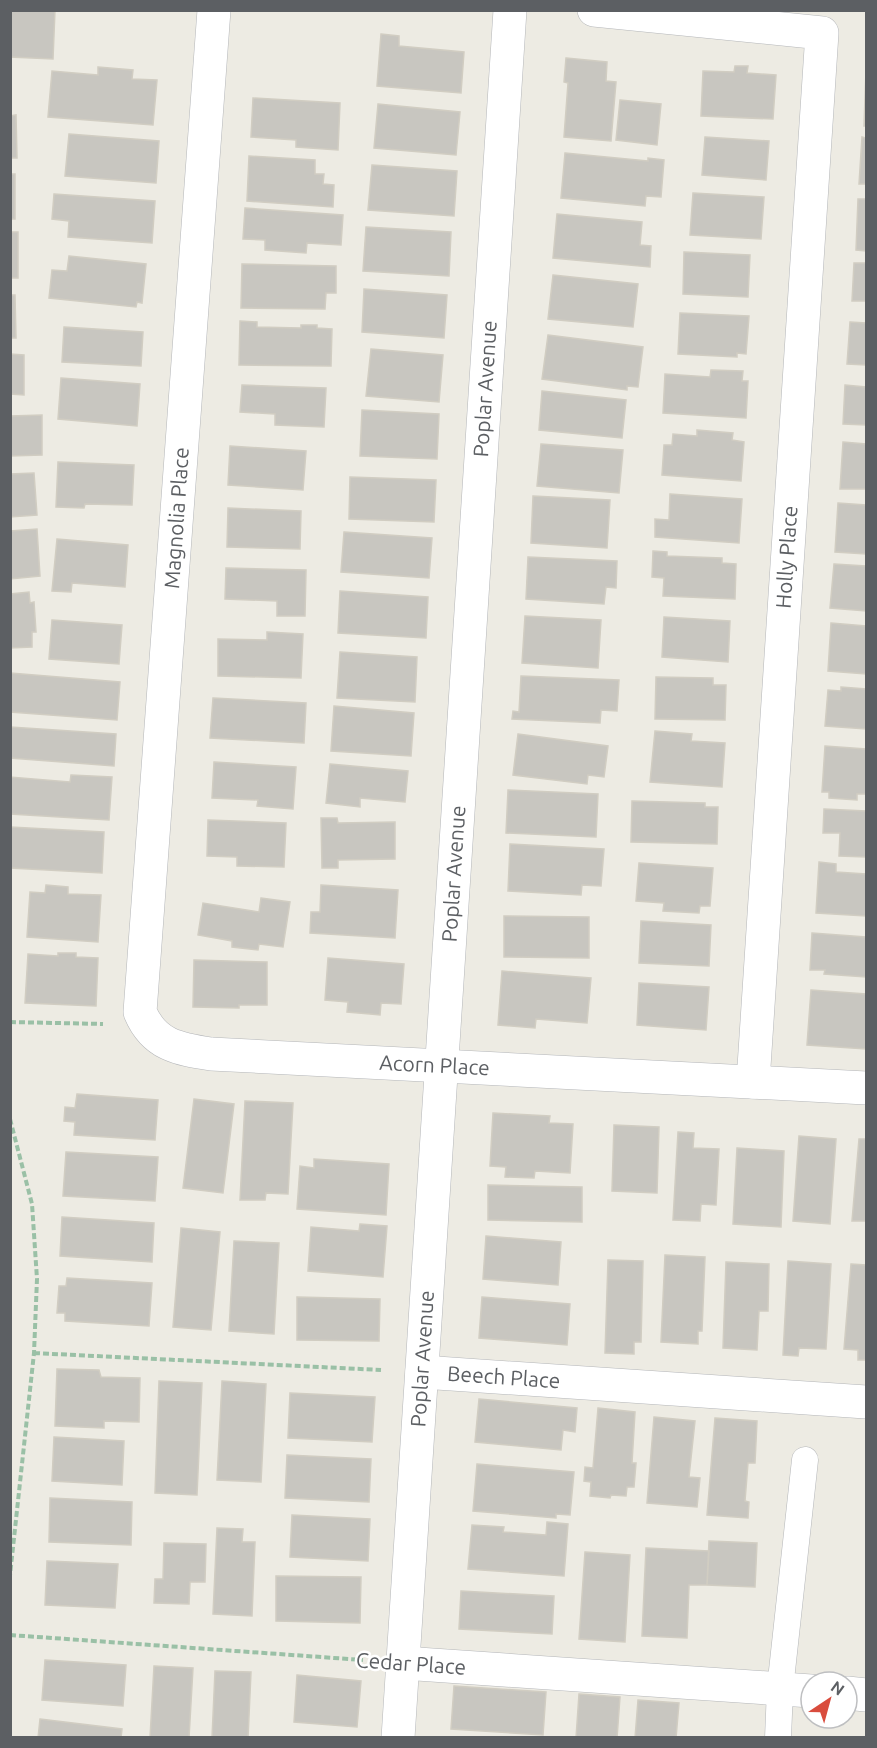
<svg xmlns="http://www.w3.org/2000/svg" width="877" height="1748" font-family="Ubuntu,sans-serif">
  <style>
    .building { fill: #c8c6c0; stroke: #d1cdc2; stroke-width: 1.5 }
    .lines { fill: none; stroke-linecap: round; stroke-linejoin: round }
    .service-casing { stroke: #b4b6b9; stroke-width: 27 }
    .minor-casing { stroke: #b4b6b9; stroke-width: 34 }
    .path { stroke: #9ac0a6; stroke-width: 4; stroke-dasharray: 6 3; stroke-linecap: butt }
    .service { stroke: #fff; stroke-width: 26 }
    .minor { stroke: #fff; stroke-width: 33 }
    .labels { text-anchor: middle; stroke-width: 5; stroke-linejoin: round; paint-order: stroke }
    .street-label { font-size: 21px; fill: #5c5f63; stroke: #fff }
  </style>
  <rect width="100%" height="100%" fill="#edebe3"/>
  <path class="building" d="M10 10H55L53 59 10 57Z
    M381 34 399 36V46L464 52 461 93 377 86Z
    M566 58 607 62 606 81 616 82 611 141 564 137 568 83 564 82Z
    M735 66H748L747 73 776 75 773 119 701 116 703 71 734 72Z
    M98 67 133 70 132 79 157 80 153 125 48 117 52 71 98 75Z
    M866 70V126H864Z
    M253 98 340 103 338 150 296 147V140L251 137Z
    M620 100 661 104 657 145 616 140Z
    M378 104 460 112 456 155 374 148Z
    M16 115 17 158H10V116Z
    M69 134 159 141 156 183 65 176Z
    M705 137 769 141 766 180 702 175Z
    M862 137 866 138V184H859Z
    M565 153 648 161V158L664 160 661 197 646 196 645 206 561 198Z
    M249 156 315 160V174H324L323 184 334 185 333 207 247 201Z
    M372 165 457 171 454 216 368 210Z
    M10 174H15V219H10Z
    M693 193 764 197 761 239 690 235Z
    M54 194 155 201 152 243 68 237 69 221 52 219Z
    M858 199H866V251L856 250Z
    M245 208 343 215 341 245 307 243 306 253 265 250V240L243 239Z
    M557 214 642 222 640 245 651 246 650 267 553 258Z
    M366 227 451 232 449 276 363 271Z
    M10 232H18V278H10Z
    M684 252 750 255 748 297 683 294Z
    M69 256 146 264 142 303 137 302 136 307 49 298 52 270 67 271Z
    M854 263H866V305V301H852Z
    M242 264 336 266V293H326L325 309 241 308Z
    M553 275 638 284 633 327 548 319Z
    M364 289 447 295 444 338 362 332Z
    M10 295H15L16 338H10Z
    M680 313 749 316 746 354 737 353V357L678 354Z
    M240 321 257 322V327L301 328V325H317V328L332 329 331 366 239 365Z
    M850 322 866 323V365L847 364Z
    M64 327 143 332 141 366 62 362Z
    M548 335 643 347 638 387 627 386V390L542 379Z
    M371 349 443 355 439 402 366 396Z
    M10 354 24 355V395L10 394Z
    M711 370 743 371 742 381H748L746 418 663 413 665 374 710 377Z
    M61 378 140 384 137 426 58 419Z
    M242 385 326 388 324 427 275 425V414L240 412Z
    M845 385 866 387V425L843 424Z
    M542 391 626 400 622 438 539 430Z
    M362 410 439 414 437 459 360 456Z
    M42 415V455L10 456V416Z
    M697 430 733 433 732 440 744 442 741 481 662 475 664 445H672L673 434 697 436Z
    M843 442 866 444V489H840Z
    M541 444 623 450 619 493 537 486Z
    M230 446 306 451 303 490 228 485Z
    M58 462 134 465 132 505 85 504 84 508 56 507Z
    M34 473 37 515 10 517V474Z
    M350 477 436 480 434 522 349 519Z
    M670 494 742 499 739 543 655 537V519L669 520Z
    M533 496 610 500 607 548 531 543Z
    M838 503 866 505V554L835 552Z
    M228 508 301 511 300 549 227 547Z
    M37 529 40 576 10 579V531Z
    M344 532 432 538 429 578 341 572Z
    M57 539 128 545 125 587 72 583 71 592 52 591Z
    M653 551 667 552V556L722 558V563L736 564 735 599 663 596 664 578 652 577Z
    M528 557 617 561 616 588 606 587 604 604 526 599Z
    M834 564 866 566V611L830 608Z
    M226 568 306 570 305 616H277V601L225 599Z
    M340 591 428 597 426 638 338 633Z
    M29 592 30 603 34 602 36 632H32V647L10 648V594Z
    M525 616 601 620 598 668 522 663Z
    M664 617 730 621 728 662 662 657Z
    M52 620 122 625 119 664 49 659Z
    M831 623 866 626V674L828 671Z
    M267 632 303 634 301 678 218 676V639L267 640Z
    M340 652 417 657 415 702 337 698Z
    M10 673 120 682 117 720 10 712Z
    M521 676 619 680 617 711 601 710 600 723 512 719 513 711 519 712Z
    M656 677 713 678V685H726L725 720 655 719Z
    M841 687 866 689V729L825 726 828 690 841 691Z
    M213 698 306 703 304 743 210 738Z
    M334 706 414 713 411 756 331 751Z
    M10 727 116 734 114 766 10 758Z
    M655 731 692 734 691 741 725 743 722 787 650 782Z
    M518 734 608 746 604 777 588 775 587 784 513 775Z
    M825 746 866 749V794H857V800L829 798V792H822Z
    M214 762 296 767 293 809 257 806 258 800 212 798Z
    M330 764 408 771 405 802 360 798V807L326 803Z
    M71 775 112 777 109 820 10 814V777L70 782Z
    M508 790 598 794 596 837 506 833Z
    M632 801 705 803V807H718L717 844 631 842Z
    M824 809 866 811V857L839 856 840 833H823Z
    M321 818H337L338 823 395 822V859L338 860V868H322Z
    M208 820 286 823 284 867 237 866V857L207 856Z
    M10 827 104 832 102 873 10 868Z
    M510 844 604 849 601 886 582 885 581 895 508 891Z
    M819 862 836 864V872L866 874V916L816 913Z
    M639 863 713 868 710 906H700L699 913 663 911 664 903 636 901Z
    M46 885 68 887V894L101 895 98 942 27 937 30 892 45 893Z
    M321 885 398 890 395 938 310 933 311 912H320Z
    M261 898 290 902 283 947 259 944 258 950 232 947V941L198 935 203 903 259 912Z
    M504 916 589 917V958L504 957Z
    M641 921 711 925 709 966 639 963Z
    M812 933 866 937V977L824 974 825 970H810Z
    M58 953H76V957L98 958 96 1006 25 1003 28 954 58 956Z
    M328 958 404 964 401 1004 381 1003 380 1015 370 1014 347 1012 348 1002 325 1000Z
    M194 960 267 962V1005H239V1008L193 1007Z
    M502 971 591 978 587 1023 536 1019 535 1028 498 1025Z
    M639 983 709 987 706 1030 637 1025Z
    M811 990 866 994V1049L807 1045Z
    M77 1094 158 1100 155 1140 74 1135 75 1122 64 1121 65 1107 75 1108Z
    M194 1099 234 1104 223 1193 183 1188Z
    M245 1101 293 1103 288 1194 266 1193 265 1200H240Z
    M493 1113 550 1116 549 1123 573 1124 570 1173 535 1171 534 1178 505 1177 506 1167 490 1166Z
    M614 1125 659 1127 657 1193 612 1191Z
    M678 1132 694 1133 693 1148 719 1149 716 1205 701 1204 700 1221 673 1220Z
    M799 1136 836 1139 830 1224 793 1221Z
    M859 1139H866V1221H852Z
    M737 1148 784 1151 781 1227 733 1224Z
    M66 1152 158 1157 155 1201 63 1196Z
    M314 1159 389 1164 386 1215 297 1209 300 1166 314 1168Z
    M488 1185 582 1187V1222L488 1220Z
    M62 1217 154 1223 152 1262 60 1256Z
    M360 1224 387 1226 383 1277 308 1271 311 1227 359 1231Z
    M181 1228 220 1232 211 1330 173 1327Z
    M486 1236 561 1242 558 1285 483 1279Z
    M234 1241 279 1243 274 1334 229 1331Z
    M665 1255 705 1257 702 1331H698V1344L661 1342Z
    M608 1260 643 1261 641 1342H634V1354L605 1353Z
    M788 1261 831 1264 826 1349 799 1348 798 1356 783 1355Z
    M726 1262 769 1264 768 1311H759L757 1350 723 1348Z
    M851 1264 866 1265V1360H858V1350L844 1349Z
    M67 1278 152 1283 149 1326 65 1321V1313H57L59 1286H66Z
    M297 1297 380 1299 379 1341 297 1340Z
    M482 1297 570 1304 567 1345 479 1338Z
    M57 1369 99 1370 101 1377 140 1378 139 1422 104 1421V1428L55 1426Z
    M159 1381 202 1383 197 1495 155 1493Z
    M222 1381 266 1384 261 1482 217 1480Z
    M290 1393 375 1397 372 1442 288 1438Z
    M479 1399 577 1408 575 1432 563 1430 561 1450 475 1442Z
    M598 1408 635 1412 632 1463H636L634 1487H627L626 1496 611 1495 610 1498 590 1496 591 1482 584 1481 585 1467 593 1468Z
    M654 1417 695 1421 689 1477 700 1478 697 1507 647 1503Z
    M715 1418 757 1421 755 1463H748L745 1501 749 1502 748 1518 707 1515Z
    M54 1437 124 1441 122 1485 52 1481Z
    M287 1455 371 1459 369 1502 285 1498Z
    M477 1464 574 1472 570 1515 556 1514V1518L473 1511Z
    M50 1498 132 1502 131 1545 49 1542Z
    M292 1515 370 1519 368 1561 290 1557Z
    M547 1522 568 1524 564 1576 468 1569 472 1525 504 1527 503 1532 546 1535Z
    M217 1528 243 1529 242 1542H255L252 1616 213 1614Z
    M709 1541 757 1543 755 1587 707 1585Z
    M164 1543 206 1544 205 1582H190L189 1604 154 1603 155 1579H163Z
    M646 1548 709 1551 707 1585H689L687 1638 642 1636Z
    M585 1552 630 1555 625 1642 579 1639Z
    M47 1561 118 1564 115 1608 45 1605Z
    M276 1576 361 1577 360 1623 276 1621Z
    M461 1591 554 1596 552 1634 459 1629Z
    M45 1660 126 1665 123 1706 42 1700Z
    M154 1666 193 1668 189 1738H150Z
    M215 1671 251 1672 248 1738H212Z
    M297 1675 361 1681 357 1727 294 1722Z
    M454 1686 546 1692 543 1735 451 1729Z
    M579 1694 620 1697 617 1738H576Z
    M638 1700 679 1703 676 1738H635Z
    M40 1719 122 1729 121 1738H38Z"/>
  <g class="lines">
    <g class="service-casing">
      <path id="service" d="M778 1738 780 1689 805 1460"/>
    </g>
    <g class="minor-casing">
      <g id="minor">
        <path id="s1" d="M214 10 140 1012C154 1045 178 1049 211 1054L866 1088"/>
        <path d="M594 10 822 33 753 1082"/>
        <path id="s2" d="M422 1372 866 1402"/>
        <path d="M403 1663 811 1691"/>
        <path d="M847 1693 866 1695"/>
        <path id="s3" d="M398 1738 510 10"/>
      </g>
    </g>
    <path class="path" d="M10 1022 103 1024
      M10 1119 32 1204 37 1279 34 1353 10 1575
      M34 1353 381 1370
      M10 1635 363 1660"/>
    <use href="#service" class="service"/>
    <use href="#minor" class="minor"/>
  </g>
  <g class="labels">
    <g class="street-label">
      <text dy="7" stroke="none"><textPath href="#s3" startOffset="1352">Poplar Avenue</textPath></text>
      <text transform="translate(177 518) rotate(-86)" y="7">Magnolia Place</text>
      <text transform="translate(787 557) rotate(-86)" y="7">Holly Place</text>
      <text dy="7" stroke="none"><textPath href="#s3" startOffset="866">Poplar Avenue</textPath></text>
      <text dy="7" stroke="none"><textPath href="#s1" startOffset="1316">Acorn Place</textPath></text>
      <text dy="7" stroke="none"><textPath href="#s3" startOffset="380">Poplar Avenue</textPath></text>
      <text dy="7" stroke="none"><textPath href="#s2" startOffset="82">Beech Place</textPath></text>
      <text transform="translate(411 1664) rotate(4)" y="7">Cedar Place</text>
    </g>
  </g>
  <rect width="877" height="1748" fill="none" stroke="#5c5f63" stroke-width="24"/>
  <g transform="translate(829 1700) rotate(36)"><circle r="28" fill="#ffffff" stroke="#bebfc1" stroke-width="1.5"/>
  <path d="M0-4.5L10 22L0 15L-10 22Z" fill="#d94c3d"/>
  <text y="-9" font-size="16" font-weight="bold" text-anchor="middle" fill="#5c5f63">N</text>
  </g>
</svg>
